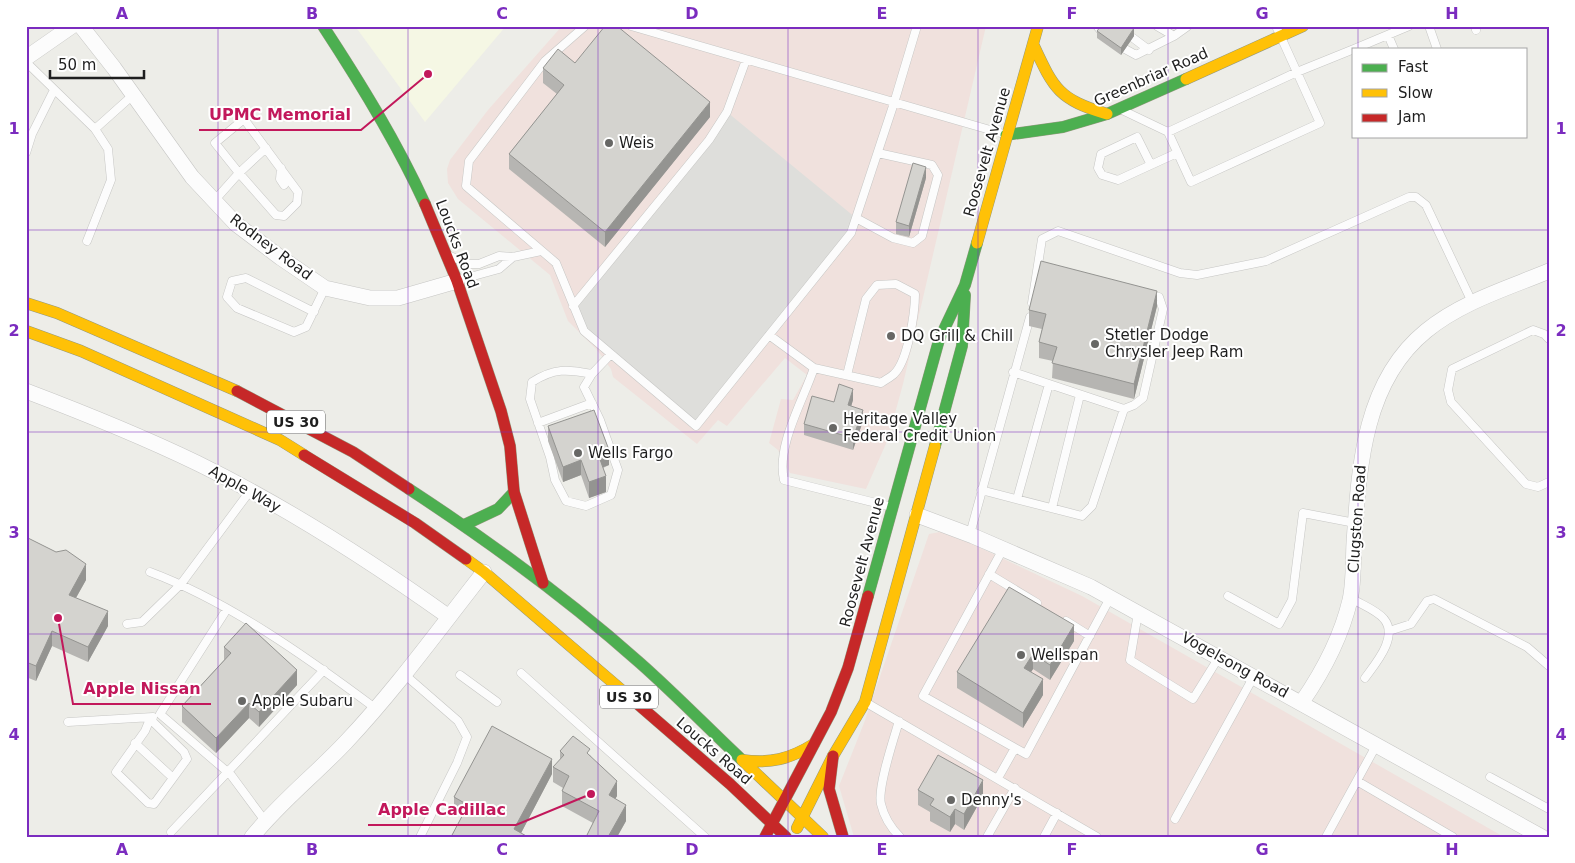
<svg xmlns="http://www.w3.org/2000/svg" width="1575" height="863" font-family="'DejaVu Sans',sans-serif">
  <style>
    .commercial { fill: #f0e1dd }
    .education { fill: #f5f7e4 }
    .parking { fill: #dededb }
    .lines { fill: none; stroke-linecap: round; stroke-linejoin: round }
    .lane-casing { stroke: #c6c6c4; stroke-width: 9 }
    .street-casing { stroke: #c6c6c4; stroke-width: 16 }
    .fast-casing { stroke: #94997f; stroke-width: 12 }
    .slow-casing { stroke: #94997f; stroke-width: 12 }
    .jam-casing { stroke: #94997f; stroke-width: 12 }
    .lane { stroke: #fcfcfc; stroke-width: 8 }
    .street { stroke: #fcfcfc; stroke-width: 15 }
    .fast { stroke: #4caf50; stroke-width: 11 }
    .slow { stroke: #ffc107; stroke-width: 11 }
    .jam { stroke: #c62828; stroke-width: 11 }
    .wall { fill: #b6b5b2 }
    .shaded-wall { fill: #949491 }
    .building { fill: #d4d3cf; stroke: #949491 }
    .grid { fill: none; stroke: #7b2cbf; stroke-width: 1; stroke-opacity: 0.55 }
    .poi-dot { fill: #676765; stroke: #fff; stroke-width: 2 }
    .labels { text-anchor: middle; stroke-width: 4; stroke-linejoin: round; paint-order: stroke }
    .shield { fill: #fff; stroke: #626262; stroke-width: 1 }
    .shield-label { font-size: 14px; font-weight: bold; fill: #1f1f1f }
    .street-label { font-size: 15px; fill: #1f1f1f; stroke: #fff }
    .poi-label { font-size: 15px; fill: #1f1f1f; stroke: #fff; text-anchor: start }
    .leader { fill: none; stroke: #c2185b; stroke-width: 2 }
    .callout-dot { fill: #c2185b; stroke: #fff; stroke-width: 2 }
    .callout-label { font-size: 16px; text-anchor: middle; font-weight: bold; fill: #c2185b; stroke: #fff; stroke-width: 4; stroke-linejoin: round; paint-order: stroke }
    .neatline { fill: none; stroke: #7b2cbf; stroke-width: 2 }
    .grid-label { font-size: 16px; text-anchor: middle; font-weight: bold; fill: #7b2cbf }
  </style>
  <rect width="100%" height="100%" fill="#edede8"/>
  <path class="commercial" d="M562 26H986L903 384 888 439 866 489 790 473 778 450 769 443 781 399 793 400 807 375 785 358 727 426 718 420 697 444 613 377 611 369 597 350 568 321 550 275 458 199 448 183 447 169 450 160 488 110Z
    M945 531 1082 596 1504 837H854L839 786 864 723 929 534Z"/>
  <path class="education" d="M355 26H506L425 122Z"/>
  <path class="parking" d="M727 112 856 218 851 233 696 426 584 331 573 306Z"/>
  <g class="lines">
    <g class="lane-casing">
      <path id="lane" d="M585 26 545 61 469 161 466 186 556 263 584 331 696 426 851 233 894 103 917 26
        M631 26 1004 134
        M1097 26 1102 32
        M1157 26 1174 36 1188 26
        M1429 26 1437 49
        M1475 26 1476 30
        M1388 35 1394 49
        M1133 38 1149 50
        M1125 49 1136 55 1174 36
        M1354 49 1409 26
        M26 62 95 129 133 95
        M1124 111 1168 132 1191 182 1320 123 1276 26
        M244 119 298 192 297 203 284 216 276 215 239 173 215 143Z
        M1168 132 1297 72 1354 49
        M26 153 32 134 54 90
        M1151 165 1137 137 1101 154 1098 168 1102 175 1118 180 1177 153
        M281 168 280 179 284 185
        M214 201 239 173 266 148
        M856 218 893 238 913 243 922 236 938 175 932 165 878 153
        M87 241 111 180 108 149 95 129
        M450 256 469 264H479L499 256 513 257 541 251
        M459 280 499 269 513 257
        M1032 303 1042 239 1058 231 1180 273 1197 275 1266 261 1409 197H1416L1426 205 1472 302
        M573 306 709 140 727 112 746 60
        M314 312 246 278 232 281 227 297 237 308 294 332 306 327 325 288
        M769 335 814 368C803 401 776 446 784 480L892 507
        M1549 339 1544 334 1533 330 1452 369 1448 390 1451 402 1526 484 1538 487 1549 482
        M814 368 881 383C885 380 891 377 894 374 908 361 915 312 915 294L896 284 877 285 866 299 847 375
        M1013 372 1124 409
        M592 374C567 369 554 368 532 382L530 399 550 457 555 480 566 501 586 506 611 495 618 470 600 420 584 387 592 374 611 354
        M538 423 592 403
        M981 490 1082 516 1092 506 1124 409 1134 405 1143 398 1163 309 1159 297 1147 294
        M1017 499 1049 384
        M1052 508 1080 395
        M970 534 1030 317
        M150 572C228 601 308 658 375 708
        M989 574 1037 603
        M1228 596 1279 624 1292 600 1303 513 1355 523
        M1351 598C1360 604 1377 610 1384 619 1399 637 1375 664 1365 678
        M227 609 160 714 231 775 265 821
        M1138 613 1130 660 1193 699 1219 657
        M1066 621 1090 636
        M127 624 142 622 181 584 250 491
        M1389 631 1411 624 1427 601 1434 599 1527 647 1549 666
        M521 673 705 837
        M404 674 458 721 467 737 457 763 420 837
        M460 675 497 702
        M865 702 1097 837
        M150 719 184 752 187 759 154 804 148 803 116 772 145 731Z
        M899 721C894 738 877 788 881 804 884 817 891 828 900 837
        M68 722 153 717
        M135 743 173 778
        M1015 748 1026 754 1110 598
        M1490 777 1549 809
        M998 778 1015 748 923 696 1003 549
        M1357 781 1453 837
        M1175 819 1254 676
        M171 832 324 670
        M987 837 1015 788
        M1044 837 1057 813
        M1326 837 1377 744"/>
    </g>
    <g class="street-casing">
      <path id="street" d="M81 26 114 68 192 177 236 224 281 258 325 288 370 298H398L457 281
        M26 58 72 26
        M26 391C84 413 141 436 197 463 285 506 369 560 449 617
        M917 515 973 536 1091 587 1542 837
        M1302 702C1324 670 1341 638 1350 600 1354 582 1353 561 1354 543 1359 468 1363 382 1426 331 1461 302 1508 288 1549 271
        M252 837C280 802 316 774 346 742 396 689 439 629 484 572"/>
    </g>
    <g class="fast-casing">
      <path id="fast" d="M323 26C361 84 396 141 425 204
        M1006 135 1063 127 1107 114 1186 79
        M935 446 962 346 965 295
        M409 489C490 542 568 599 640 663 675 694 708 728 742 760
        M464 525 498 509 514 492
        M868 596 939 340 965 285 977 243"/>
    </g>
    <g class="slow-casing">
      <path id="slow" d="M1033 44C1054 89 1058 99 1107 114
        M1186 79 1303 26
        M977 243 1038 26
        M26 303 57 313 237 391
        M26 331 81 351 280 440 304 455
        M466 559 484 572 625 693
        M742 760 823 837
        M742 760C770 764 790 759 814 744
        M797 828 833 756 865 702 935 446"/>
    </g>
    <g class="jam-casing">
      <path id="jam" d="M425 204 457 281 501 411 510 446 514 492 543 583
        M237 391 353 452 409 489
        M304 455 415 523 466 559
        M625 693 730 784 786 837
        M833 756 829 789 843 837
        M765 837 831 712 848 668 868 596"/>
    </g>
    <use href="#lane" class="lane"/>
    <use href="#street" class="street"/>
    <use href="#fast" class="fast"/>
    <use href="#slow" class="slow"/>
    <use href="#jam" class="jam"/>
  </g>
  <path class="wall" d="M1097 31 1134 36 1121 55 1097 38Z
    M575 63 710 117 605 247 509 169V154L557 94 543 83V68Z
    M926 178 909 237 896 234V222Z
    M1157 306 1134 399 1052 378 1053 361 1039 358V342L1042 329 1029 326V310Z
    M853 400 851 406 863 421 853 450 804 435V424L834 402Z
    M548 426 609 465 603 468 606 492 589 498 581 475 563 482 548 441Z
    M26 537 86 580 76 598 108 626 88 662 52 646 36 681 26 677Z
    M1074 641 1050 680 1033 669 1031 672 1043 695 1023 728 957 688V672Z
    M224 647 297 685 259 727 249 718 216 753 182 722V706L224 660Z
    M560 751 590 755 617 796 615 799 626 821 617 837H586L593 823 562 806V791L563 788 553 782V767L560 761Z
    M552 774 521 833 462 817 454 812V797Z
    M918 790 983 796 964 830 955 824 950 832 930 821V812L918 805Z"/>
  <path class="shaded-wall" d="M1134 28V36L1121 55V48Z
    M710 102V117L605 247V232Z
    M926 167V178L909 237V226Z
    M1157 291V306L1134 399V384Z
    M853 389V400L848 417V405Z
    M863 410V421L853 450V438Z
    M609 450V465L598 469V454Z
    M581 460V475L563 482V467Z
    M606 476V492L589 498V482Z
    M86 564V580L69 610V595Z
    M108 611V626L88 662V647Z
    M1074 625V641L1050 680V665Z
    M52 631V646L36 681V666Z
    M1033 654V669L1024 683V668Z
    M297 670V685L259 727V712Z
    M1043 679V695L1023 728V713Z
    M249 703V718L216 753V738Z
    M552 759V774L519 837 514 829Z
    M983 780V796L964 830V814Z
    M617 781V796L609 810V795Z
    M626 805V821L617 837H608Z
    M955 809V824L950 832V817Z"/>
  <path class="building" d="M605 26H617L710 102 605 232 509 154 564 85 543 68 558 49 575 63Z
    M1101 26H1132L1134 28 1121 48 1097 31Z
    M913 163 926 167 909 226 896 222Z
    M1041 261 1157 291 1134 384 1052 363 1057 347 1039 342 1046 314 1029 310Z
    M839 384 853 389 848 405 863 410 853 438 804 424 812 396 834 402Z
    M594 410 609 450 598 454 606 476 589 482 581 460 563 467 548 426Z
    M26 537 56 552 66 550 86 564 69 595 108 611 88 647 52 631 36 666 26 662Z
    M1009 587 1074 625 1050 665 1033 654 1024 668 1043 679 1023 713 957 672Z
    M246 623 297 670 259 712 249 703 216 738 182 706 231 653 224 647Z
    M492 726 552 759 514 829 528 837H451L468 805 454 797Z
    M573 736 590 749 587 753 617 781 609 795 626 805 608 837H586L599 811 562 791 569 776 553 767 564 755 560 751Z
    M938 755 983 780 964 814 955 809 950 817 930 805 934 799 918 790Z"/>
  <path class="grid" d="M218 26V837M408 26V837M598 26V837M788 26V837M978 26V837M1168 26V837M1358 26V49M1358 136V837M26 230H1549M26 432H1549M26 634H1549"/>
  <g class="poi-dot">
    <circle cx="609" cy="143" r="5"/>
    <circle cx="891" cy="336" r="5"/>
    <circle cx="1095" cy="344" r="5"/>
    <circle cx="833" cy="428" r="5"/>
    <circle cx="578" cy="453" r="5"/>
    <circle cx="1021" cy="655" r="5"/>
    <circle cx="242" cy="701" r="5"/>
    <circle cx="951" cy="800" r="5"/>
  </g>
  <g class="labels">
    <g class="shield">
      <rect x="267" y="410.5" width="58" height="23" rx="4"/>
      <rect x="600" y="685.5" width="58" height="23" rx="4"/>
    </g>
    <g class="shield-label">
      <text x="296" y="427">US 30</text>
      <text x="629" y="702">US 30</text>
    </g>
    <g class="street-label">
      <text transform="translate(1151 77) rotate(-24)" y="5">Greenbriar Road</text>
      <text transform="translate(987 152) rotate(-74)" y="5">Roosevelt Avenue</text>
      <text transform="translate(457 244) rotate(69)" y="5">Loucks Road</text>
      <text transform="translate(271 247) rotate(37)" y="5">Rodney Road</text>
      <text transform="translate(245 489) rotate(29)" y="5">Apple Way</text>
      <text transform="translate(1357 519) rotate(-86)" y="5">Clugston Road</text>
      <text transform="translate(862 562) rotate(-75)" y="5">Roosevelt Avenue</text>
      <text transform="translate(1235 665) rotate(29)" y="5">Vogelsong Road</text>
      <text transform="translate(714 751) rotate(41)" y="5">Loucks Road</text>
    </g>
    <g class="poi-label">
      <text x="619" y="148">Weis</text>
      <text x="1105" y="340">Stetler Dodge<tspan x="1105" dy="17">Chrysler Jeep Ram</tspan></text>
      <text x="901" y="341">DQ Grill &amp; Chill</text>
      <text x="843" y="424">Heritage Valley<tspan x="843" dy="17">Federal Credit Union</tspan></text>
      <text x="588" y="458">Wells Fargo</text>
      <text x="1031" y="660">Wellspan</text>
      <text x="252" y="706">Apple Subaru</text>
      <text x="961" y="805">Denny's</text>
    </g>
  </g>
  <path class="leader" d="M428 74L361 130H199M58 618L73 704H211M591 794L516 825H368"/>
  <g class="callout-dot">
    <circle cx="428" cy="74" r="5"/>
    <circle cx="58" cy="618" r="5"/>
    <circle cx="591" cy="794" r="5"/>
  </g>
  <g class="callout-label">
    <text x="280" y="120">UPMC Memorial</text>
    <text x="142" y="694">Apple Nissan</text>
    <text x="442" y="815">Apple Cadillac</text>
  </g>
  <rect width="1575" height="863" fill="none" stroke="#ffffff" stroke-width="55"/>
  <rect x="1352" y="48" width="175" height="90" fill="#ffffff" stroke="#a5a5a5"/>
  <rect x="1362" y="64" width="25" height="8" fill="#4caf50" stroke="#a5a5a5"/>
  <text x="1398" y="72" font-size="15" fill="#1f1f1f">Fast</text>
  <rect x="1362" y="89" width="25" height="8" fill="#ffc107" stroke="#a5a5a5"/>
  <text x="1398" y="98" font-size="15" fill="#1f1f1f">Slow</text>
  <rect x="1362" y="114" width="25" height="8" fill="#c62828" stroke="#a5a5a5"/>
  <text x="1398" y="122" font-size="15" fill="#1f1f1f">Jam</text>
  <path d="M50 70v8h94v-8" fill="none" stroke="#1f1f1f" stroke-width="2.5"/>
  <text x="58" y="70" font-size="15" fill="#1f1f1f" stroke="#ffffff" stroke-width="4" paint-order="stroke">50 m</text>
  <rect x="28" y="28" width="1520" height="808" class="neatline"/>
  <g class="grid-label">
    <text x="122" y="19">A</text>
    <text x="312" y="19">B</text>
    <text x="502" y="19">C</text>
    <text x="692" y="19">D</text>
    <text x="882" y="19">E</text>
    <text x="1072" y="19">F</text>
    <text x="1262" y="19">G</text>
    <text x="1452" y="19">H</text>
    <text x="14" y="134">1</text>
    <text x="1561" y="134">1</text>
    <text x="14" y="336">2</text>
    <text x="1561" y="336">2</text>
    <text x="14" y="538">3</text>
    <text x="1561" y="538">3</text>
    <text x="14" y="740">4</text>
    <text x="1561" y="740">4</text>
    <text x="122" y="855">A</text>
    <text x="312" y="855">B</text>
    <text x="502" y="855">C</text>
    <text x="692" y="855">D</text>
    <text x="882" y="855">E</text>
    <text x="1072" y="855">F</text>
    <text x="1262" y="855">G</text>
    <text x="1452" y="855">H</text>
  </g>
</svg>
